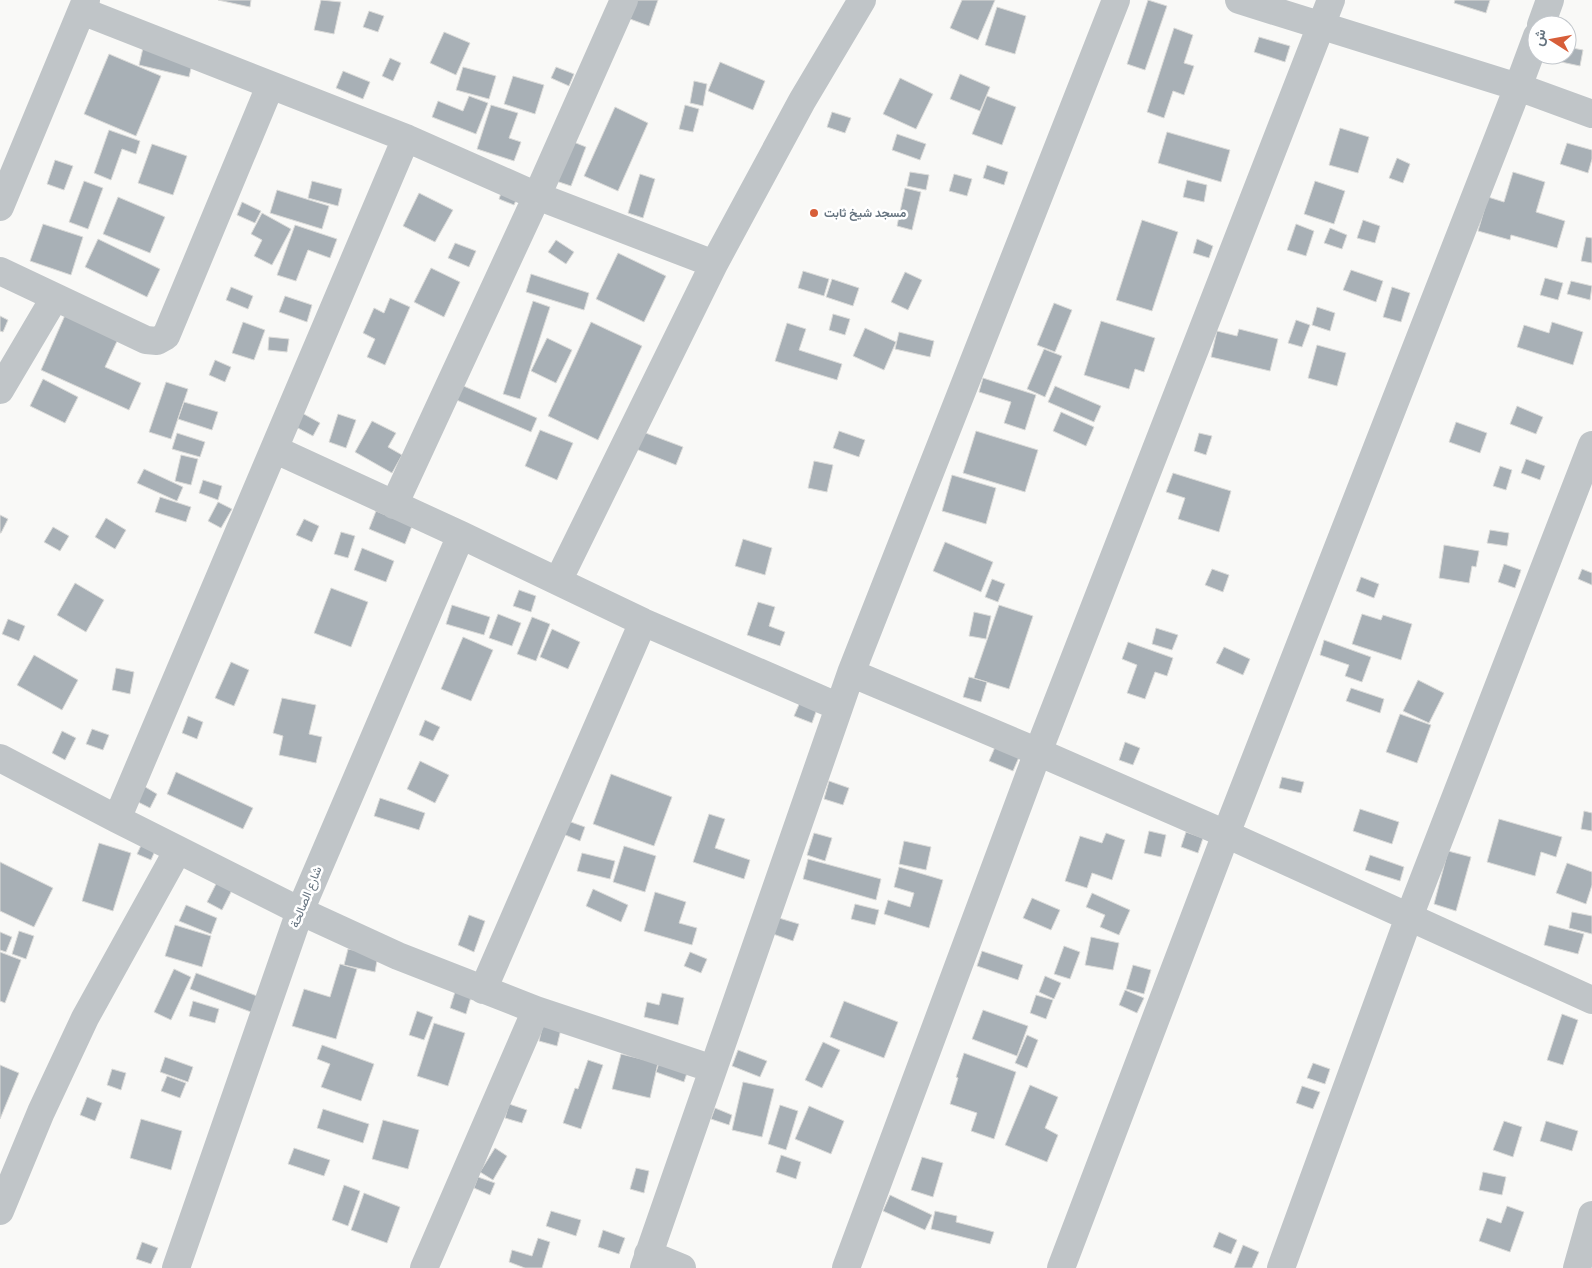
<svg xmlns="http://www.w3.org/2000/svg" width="1592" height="1268" font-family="'DM Sans',Vazirmatn,sans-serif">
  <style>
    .building { fill: #a8b0b6; stroke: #dbdbd9 }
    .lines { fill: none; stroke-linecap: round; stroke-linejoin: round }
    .street { stroke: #c0c5c8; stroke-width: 28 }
    .poi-dot { fill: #d75e39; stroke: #fff; stroke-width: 2 }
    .labels { text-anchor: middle; stroke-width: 5; stroke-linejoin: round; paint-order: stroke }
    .poi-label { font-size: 12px; font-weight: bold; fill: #667480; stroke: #fff; text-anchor: start }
    .street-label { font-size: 12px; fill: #667480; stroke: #fff }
  </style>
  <rect width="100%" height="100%" fill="#f9f9f7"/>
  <path class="building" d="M218 0H251L250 7Z
    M321 0 341 2 334 34 314 30Z
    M637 0H658L649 26 630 19Z
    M962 0H995L978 40 950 28Z
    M1148 0 1167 6 1145 70 1127 64Z
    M1455 0H1490L1486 13 1454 3Z
    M997 7 1026 16 1015 54 985 45Z
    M369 11 384 16 378 32 363 27Z
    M1174 28 1193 35 1184 63 1194 66 1184 95 1173 91 1164 118 1147 112Z
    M444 32 470 43 456 75 430 63Z
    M1259 37 1290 46 1285 62 1254 52Z
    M1567 47 1583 50 1580 66 1547 59 1548 55H1567Z
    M143 48 193 60 189 77 139 65Z
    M109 54 161 76 136 136 84 114Z
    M390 58 401 63 393 81 382 76Z
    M720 62 765 81 753 110 708 91Z
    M463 67 496 76 489 99 456 90Z
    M556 67 574 74 569 86 551 78Z
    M343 71 370 82 363 99 336 88Z
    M960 74 990 87 980 111 950 99Z
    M513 76 544 85 535 114 504 104Z
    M900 78 933 94 916 129 883 114Z
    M694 81 707 84 703 106 690 103Z
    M469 96 488 103 476 134 432 117 438 101 463 111Z
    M987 96 1016 107 1002 145 972 134Z
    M491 105 518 113 509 138 521 142 514 161 477 149Z
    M685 105 699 109 693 132 679 129Z
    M615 107 648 123 618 191 584 176Z
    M832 112 851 118 845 133 827 127Z
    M1340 128 1369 137 1358 173 1329 165Z
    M109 130 140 141 136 154 122 149 111 180 94 173Z
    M1167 132 1230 150 1221 182 1158 163Z
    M897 134 926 144 920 160 892 150Z
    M571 141 586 147 571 186 556 181Z
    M1567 143 1592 150V159L1588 173 1560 164Z
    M152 144 187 156 173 195 138 183Z
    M1397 158 1410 164 1403 183 1389 178Z
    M55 160 73 166 64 190 47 184Z
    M987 165 1008 172 1004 185 983 178Z
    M910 172 929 175 926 190 907 186Z
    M1513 172 1545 182 1536 212 1565 221 1557 248 1511 235 1510 240 1478 231 1488 197 1504 202Z
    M640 174 655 179 643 218 628 213Z
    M954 174 972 179 967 196 949 191Z
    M1187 180 1207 185 1204 202 1183 197Z
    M84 181 103 188 88 229 69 222Z
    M312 181 342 189 338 206 308 198Z
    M1315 181 1345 191 1334 224 1304 214Z
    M505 182 521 188 514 205 499 199Z
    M905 188 921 192 912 230 897 226Z
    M277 190 329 206 322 229 270 213Z
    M419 193 453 210 435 242 403 226Z
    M118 197 165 217 150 253 103 234Z
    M242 202 261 211 255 223 237 215Z
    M262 213 291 229 272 265 254 256 262 240 251 234Z
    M1142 220 1178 232 1152 311 1116 300Z
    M1363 220 1380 226 1375 243 1357 238Z
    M43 224 83 237 71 275 30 261Z
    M1296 224 1314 231 1306 256 1287 250Z
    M295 225 337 239 330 258 308 250 296 281 277 275Z
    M1330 228 1347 235 1342 249 1324 243Z
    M1586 237 1592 238V263L1581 261Z
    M98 239 160 269 147 297 85 267Z
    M1197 239 1213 246 1209 258 1193 253Z
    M556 240 574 252 566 264 548 252Z
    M455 243 476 251 469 267 448 258Z
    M618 253 666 276 644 322 596 299Z
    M431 268 460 282 444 317 414 302Z
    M1351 270 1383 281 1376 302 1343 290Z
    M803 271 829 279 824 296 798 288Z
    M905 272 922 280 908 310 891 302Z
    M531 274 589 293 584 310 526 292Z
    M1545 278 1563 283 1558 300 1540 295Z
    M832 279 859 288 853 306 826 297Z
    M1571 281 1592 286 1590 300 1567 294Z
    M231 287 253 296 248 309 226 300Z
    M1392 287 1410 293 1401 322 1383 317Z
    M285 296 312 305 307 322 279 312Z
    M390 298 410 307 385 365 367 357 375 339 363 333 374 308 384 313Z
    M533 301 550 307 520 399 503 394Z
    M1054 303 1072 310 1055 352 1037 345Z
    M1317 307 1335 313 1330 331 1312 325Z
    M66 313 119 337 105 367 141 383 129 410 41 370Z
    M833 314 850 319 845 335 829 330Z
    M0 316 8 320 3 332 0 331Z
    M1296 320 1310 325 1302 347 1288 343Z
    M1101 321 1155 338 1144 372 1135 369 1129 389 1084 375Z
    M243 322 265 330 254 360 232 353Z
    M591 322 642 346 598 440 548 416Z
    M1552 322 1583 332 1573 365 1517 347 1524 325 1549 333Z
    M787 323 806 329 799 350 842 364 837 380 775 361Z
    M865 328 896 342 884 370 853 356Z
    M1239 329 1278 339 1270 371 1211 357 1217 331 1237 336Z
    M899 332 934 341 930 357 895 349Z
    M269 337 289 339 287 352 268 350Z
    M547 338 572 350 556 383 531 371Z
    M1317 345 1346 353 1337 386 1308 378Z
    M1044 349 1062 356 1045 397 1027 389Z
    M215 360 231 367 225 382 209 375Z
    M983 378 1036 395 1025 430 1004 423 1011 402 979 392Z
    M43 379 78 397 65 423 30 406Z
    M166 382 188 389 171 439 149 432Z
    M459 384 537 418 531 432 452 398Z
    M1055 386 1101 406 1094 422 1048 402Z
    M184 402 218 412 212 430 178 419Z
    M1517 406 1543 417 1536 434 1510 424Z
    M1061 412 1094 427 1086 446 1053 431Z
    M302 413 320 423 313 436 296 427Z
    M338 414 356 420 346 448 329 442Z
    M372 421 396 433 388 447 402 455 392 473 355 452Z
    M1456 422 1487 433 1480 453 1449 442Z
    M540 430 573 443 557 480 525 466Z
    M839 431 865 440 859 457 833 448Z
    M976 431 1038 450 1025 492 963 473Z
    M643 432 683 447 676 465 636 449Z
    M177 433 205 442 200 457 172 449Z
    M1199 433 1212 436 1206 455 1194 451Z
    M181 455 198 459 191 485 175 481Z
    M1526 459 1545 466 1540 480 1521 473Z
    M814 461 833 465 827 492 808 488Z
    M1500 466 1512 470 1506 490 1493 486Z
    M144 469 183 487 177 501 137 483Z
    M1173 473 1231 491 1219 532 1178 519 1185 498 1166 492Z
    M952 475 996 488 986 524 942 511Z
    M203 480 222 486 218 500 199 493Z
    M160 497 191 507 186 522 155 512Z
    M218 502 232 509 221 528 208 521Z
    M376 511 412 526 405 544 369 529Z
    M0 515 8 519 1 533H0Z
    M106 518 126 530 115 549 95 537Z
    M304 519 319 526 312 542 296 535Z
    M53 527 69 536 60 551 44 542Z
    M1490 530 1509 533 1507 546 1487 543Z
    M341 532 355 536 348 558 334 554Z
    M743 539 772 548 765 575 735 566Z
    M945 542 993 562 981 592 933 571Z
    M1444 545 1479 551 1476 567 1472 566 1469 583 1439 578Z
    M362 548 394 561 386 582 354 570Z
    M1504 564 1521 570 1515 588 1498 582Z
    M1212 569 1229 575 1223 592 1205 585Z
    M1582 569 1592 573V585L1578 579Z
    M1361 577 1379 584 1374 598 1356 591Z
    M992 579 1005 584 998 602 985 597Z
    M75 583 104 600 86 632 57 615Z
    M331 588 368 602 351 647 314 633Z
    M519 590 536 596 531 612 513 606Z
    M758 602 775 607 769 626 785 632 780 646 747 635Z
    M452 605 490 617 484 635 446 624Z
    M999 605 1033 616 1009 689 974 678Z
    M974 612 991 616 986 639 969 636Z
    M498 614 521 623 512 646 489 638Z
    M1362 614 1381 620 1383 615 1412 624 1401 660 1352 644Z
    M532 617 550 624 536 661 517 654Z
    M8 619 25 626 19 641 2 634Z
    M1156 628 1178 635 1172 650 1152 644Z
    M552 629 580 642 568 669 540 657Z
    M463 637 493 650 471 701 441 689Z
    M1324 640 1371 657 1362 682 1345 676 1349 665 1320 655Z
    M1128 642 1173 658 1167 676 1155 672 1145 699 1127 693 1137 665 1122 659Z
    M1224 647 1250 659 1243 675 1216 663Z
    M34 655 78 680 62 710 17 685Z
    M231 662 249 670 234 706 215 698Z
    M116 668 134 672 130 694 112 690Z
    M969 677 987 682 981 702 963 697Z
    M1418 680 1444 693 1429 723 1403 711Z
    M1351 688 1384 699 1380 713 1346 701Z
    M282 698 316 705 309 734 322 737 316 763 279 755 283 736 273 733Z
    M800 702 817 709 812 723 794 716Z
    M1400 714 1431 725 1417 763 1386 752Z
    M188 716 203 722 197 739 182 733Z
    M425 720 440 727 433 741 419 735Z
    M92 729 109 735 103 750 86 744Z
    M62 731 76 738 65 760 52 753Z
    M999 738 1023 748 1013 771 989 761Z
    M1125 742 1140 748 1133 765 1119 760Z
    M420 761 449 775 435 803 407 789Z
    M176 772 253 808 243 829 167 794Z
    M611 774 672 797 654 846 593 824Z
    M1282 777 1304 782 1301 793 1279 788Z
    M829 781 849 788 843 805 824 799Z
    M142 785 157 794 150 808 134 800Z
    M380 798 425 813 419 830 374 816Z
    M1360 809 1399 822 1392 844 1353 831Z
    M1584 811 1592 813V831L1581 829Z
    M709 814 725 819 715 848 750 860 744 879 693 862Z
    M1499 819 1562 837 1556 857 1541 852 1535 876 1487 862Z
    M568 821 585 827 580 841 563 834Z
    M1149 831 1166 835 1161 857 1144 853Z
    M1186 832 1203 838 1198 853 1181 847Z
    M814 833 832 838 825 861 807 855Z
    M1106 833 1125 840 1112 880 1092 873 1087 888 1065 881 1080 836 1102 843Z
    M145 837 158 844 151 860 137 854Z
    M904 841 931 847 926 870 899 864Z
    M99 843 131 853 113 911 82 901Z
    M624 846 656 856 645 892 613 882Z
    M1448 851 1471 857 1456 911 1434 904Z
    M582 853 615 861 610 879 577 871Z
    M1370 855 1404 867 1400 881 1365 870Z
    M808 859 881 879 876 900 803 879Z
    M0 862 53 888 34 927 0 911Z
    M1567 863 1592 872V885L1586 904 1556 893Z
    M899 867 943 880 929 928 884 914 888 900 910 907 914 893 894 887Z
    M219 878 234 886 222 910 207 902Z
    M593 889 628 905 621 922 586 906Z
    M655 892 686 902 679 923 697 928 692 945 644 931Z
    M1092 893 1130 910 1119 935 1100 927 1105 915 1086 907Z
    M1032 898 1060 910 1051 930 1023 918Z
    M855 904 879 910 875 925 851 919Z
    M186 905 217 918 211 934 179 921Z
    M1572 912 1592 916V934L1569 928Z
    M469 915 485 921 474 952 458 945Z
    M779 918 799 924 793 941 773 934Z
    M175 925 211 936 202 967 165 956Z
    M1549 925 1584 934 1578 954 1544 945Z
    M19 931 34 936 26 959 12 954Z
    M0 932 12 937 6 952 0 950Z
    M1091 937 1119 943 1113 970 1085 965Z
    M1064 946 1080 952 1070 979 1054 974Z
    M348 949 378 955 375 972 344 965Z
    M982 951 1023 965 1018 980 977 966Z
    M0 952 21 960 5 1003 0 1001Z
    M690 952 707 959 701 973 684 966Z
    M340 964 357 969 336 1039 292 1026 304 989 330 997Z
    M1133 965 1151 970 1144 994 1126 989Z
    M174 969 191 977 171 1020 154 1012Z
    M196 973 257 996 251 1012 190 989Z
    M1045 976 1061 983 1054 999 1039 992Z
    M1125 990 1144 998 1137 1013 1119 1005Z
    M455 992 471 997 466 1014 450 1008Z
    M662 993 684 998 678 1025 644 1017 647 1002 659 1005Z
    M1036 995 1053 1000 1046 1019 1030 1013Z
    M193 1001 219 1009 215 1023 189 1016Z
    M844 1001 898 1022 884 1058 830 1037Z
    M983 1010 1028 1026 1017 1056 972 1039Z
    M417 1011 433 1017 424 1040 409 1035Z
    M1562 1014 1578 1020 1563 1065 1547 1060Z
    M434 1023 465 1033 448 1086 417 1076Z
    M543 1024 561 1029 557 1046 539 1041Z
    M1027 1035 1038 1040 1027 1068 1015 1063Z
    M823 1042 840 1050 822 1088 805 1080Z
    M322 1045 374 1064 361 1101 321 1087 330 1064 317 1059Z
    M738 1050 767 1061 760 1077 732 1066Z
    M964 1053 1016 1072 994 1139 971 1131 977 1113 950 1104 958 1078 956 1077Z
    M621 1054 658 1063 650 1098 612 1089Z
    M165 1057 193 1067 188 1082 160 1072Z
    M588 1060 603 1065 581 1129 563 1123 575 1088 578 1089Z
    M660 1060 688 1070 684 1082 656 1072Z
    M1313 1063 1330 1069 1325 1084 1307 1078Z
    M0 1065 19 1073 0 1119Z
    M112 1069 126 1073 121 1090 107 1085Z
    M167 1076 186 1083 180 1098 161 1091Z
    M743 1082 774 1089 762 1137 732 1130Z
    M1030 1085 1058 1097 1045 1128 1058 1135 1047 1162 1005 1145Z
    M1302 1086 1320 1092 1313 1109 1296 1103Z
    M87 1097 102 1103 95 1121 80 1115Z
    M509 1104 527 1110 522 1123 505 1118Z
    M780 1105 798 1111 786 1150 768 1144Z
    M809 1106 844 1121 831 1154 795 1139Z
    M715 1108 732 1115 729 1125 711 1119Z
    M323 1109 369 1124 363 1143 317 1128Z
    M141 1119 182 1131 171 1170 130 1158Z
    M383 1120 419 1130 408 1169 372 1159Z
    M1504 1121 1522 1127 1513 1157 1493 1150Z
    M1546 1121 1578 1131 1572 1151 1540 1141Z
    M294 1148 330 1160 324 1176 288 1164Z
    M495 1148 507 1156 493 1180 480 1172Z
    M781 1155 801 1162 796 1179 776 1172Z
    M922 1157 943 1163 933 1197 911 1190Z
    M636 1168 649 1171 644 1193 630 1189Z
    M1483 1172 1506 1177 1502 1195 1479 1190Z
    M478 1177 495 1183 490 1195 474 1188Z
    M344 1185 360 1191 348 1226 332 1220Z
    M364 1193 400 1207 387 1243 351 1230Z
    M890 1195 932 1215 925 1230 883 1211Z
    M1507 1206 1524 1212 1510 1252 1479 1241 1487 1218 1501 1223Z
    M551 1211 581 1220 576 1236 546 1226Z
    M935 1211 957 1216 956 1222 994 1232 990 1244 931 1229Z
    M603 1230 625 1238 619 1254 598 1247Z
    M1219 1232 1237 1240 1231 1254 1213 1247Z
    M538 1238 550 1242 542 1268H525L509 1262 512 1250 532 1256Z
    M142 1242 158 1248 151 1264 136 1259Z
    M1243 1245 1259 1252 1252 1268H1234Z"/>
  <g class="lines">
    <path class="street" d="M1239 0 1518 87 1592 114
      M82 11 406 138 537 196 714 264
      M1541 25 1550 0
      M0 207 86 0
      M0 271 146 340 157 341 166 336 270 86
      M0 390 55 297
      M274 449 461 535 643 622 839 707
      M394 505 537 196 624 0
      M558 581 714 264 802 101 862 0
      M851 673 1038 752 1226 834 1592 1000
      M0 758 117 819 300 911 398 956 536 1010 713 1069
      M117 819 406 138
      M483 990 643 622
      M0 1211 41 1112 85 1018 178 850
      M648 1254 682 1268
      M176 1268 300 911 461 535
      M424 1268 536 1010
      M644 1268 851 673 1116 0
      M846 1268 1038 752 1331 0
      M1061 1268 1226 834 1518 87 1537 36
      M1281 1268 1409 917 1592 445
      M1577 1268 1592 1215"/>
  </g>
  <circle class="poi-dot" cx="814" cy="213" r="5"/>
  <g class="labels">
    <g class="poi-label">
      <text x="824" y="217">مسجد شيخ ثابت</text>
    </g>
    <g class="street-label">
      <text transform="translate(306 897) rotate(-68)" y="4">شارع الصالحة</text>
    </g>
  </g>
  <g transform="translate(1552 40) rotate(281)"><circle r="24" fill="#ffffff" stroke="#c2c7cc"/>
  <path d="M0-4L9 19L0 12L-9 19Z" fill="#d75e39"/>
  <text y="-8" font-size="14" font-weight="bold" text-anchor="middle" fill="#667480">ش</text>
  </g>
</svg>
